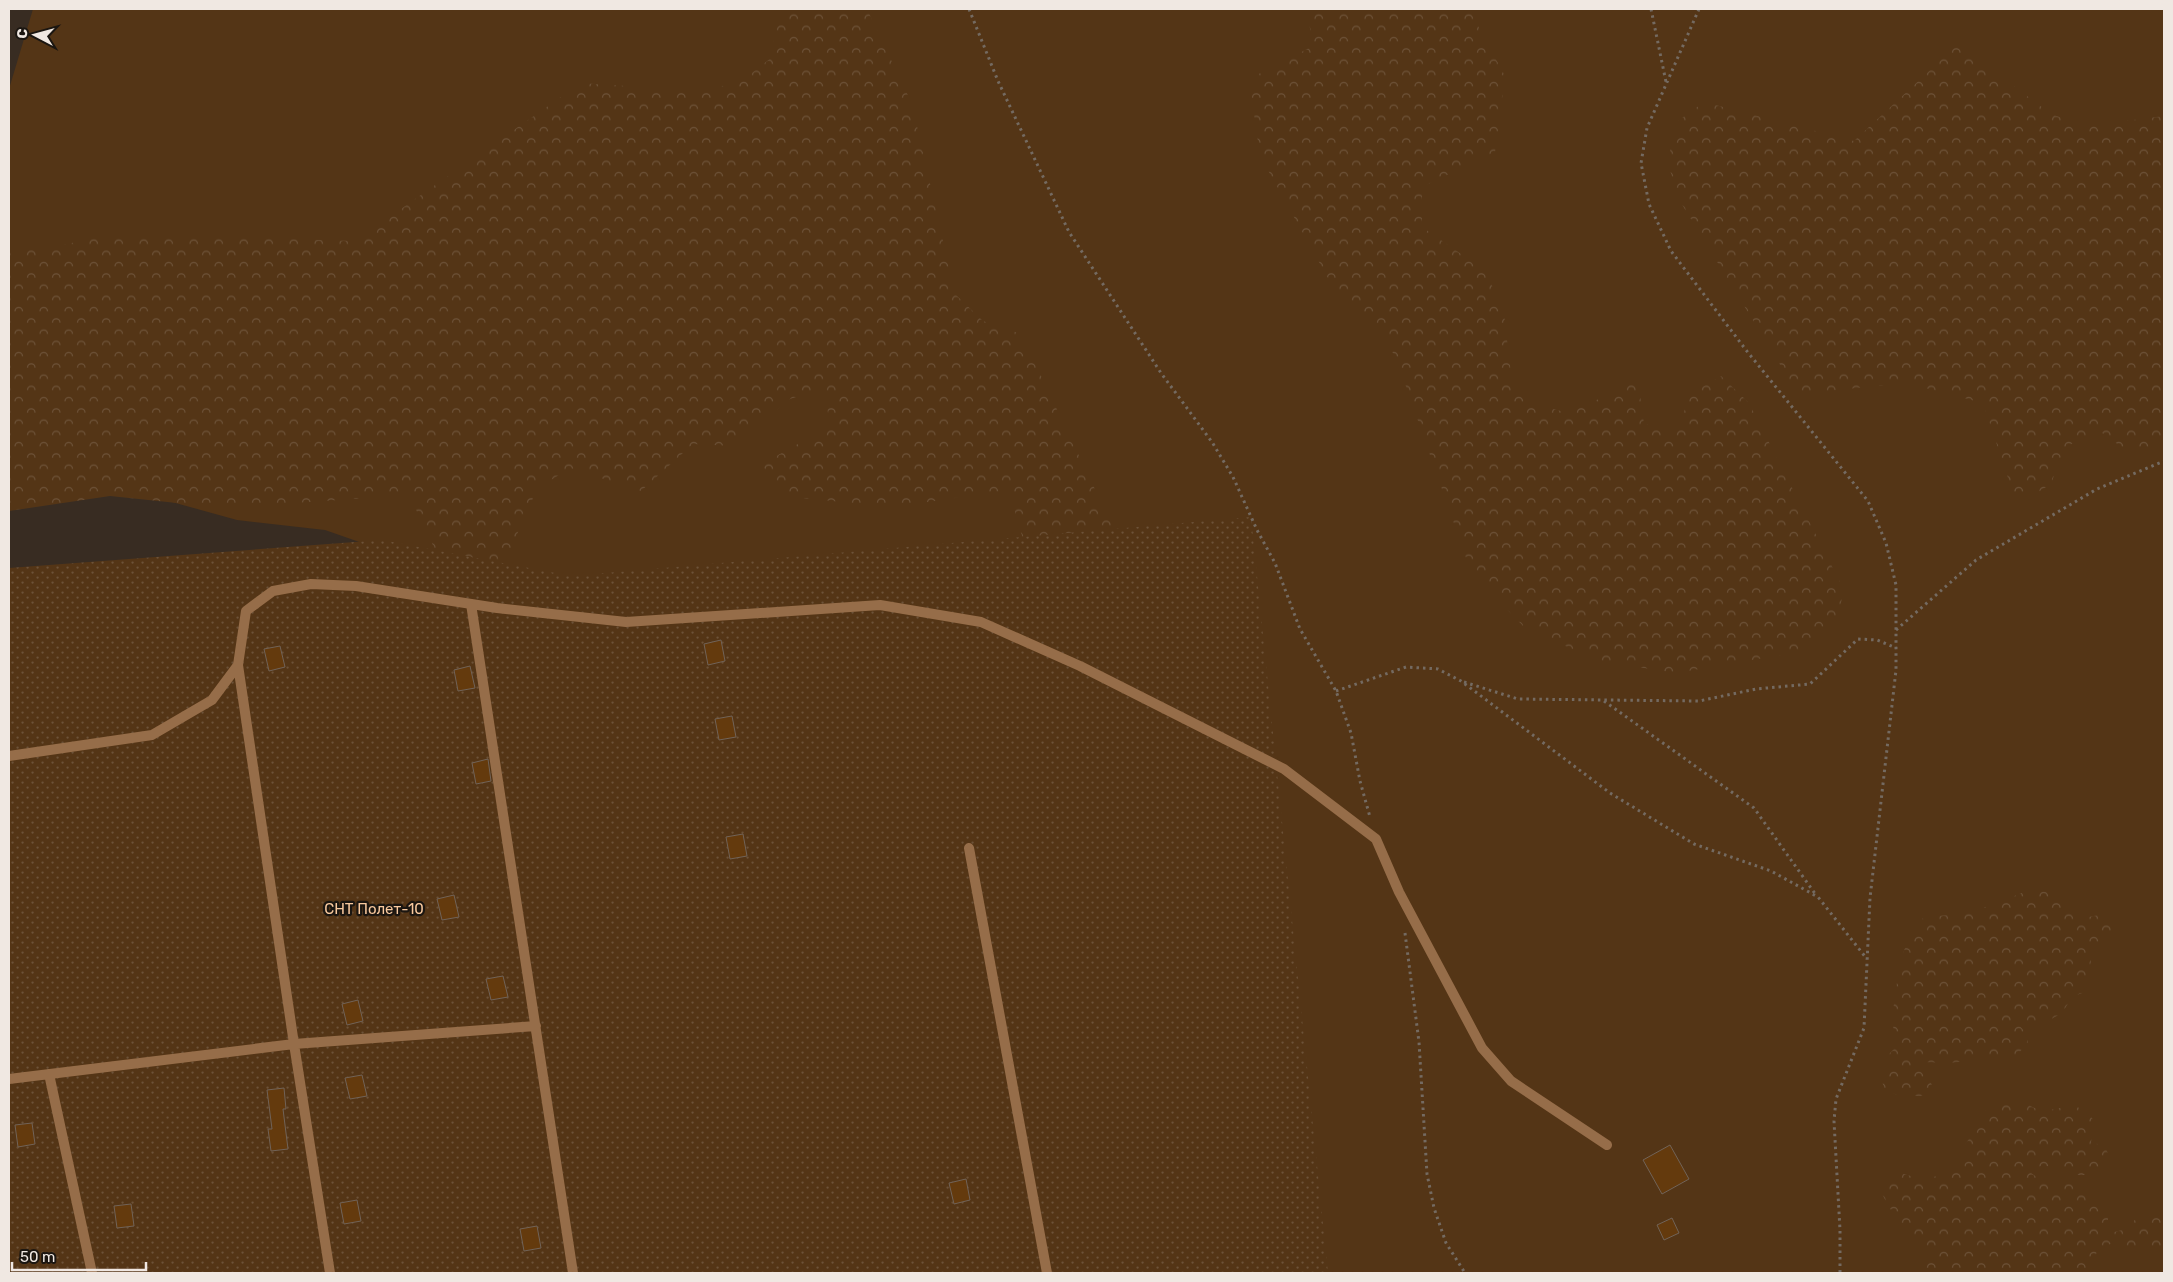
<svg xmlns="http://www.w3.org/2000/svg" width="2173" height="1282" font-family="Rubik,sans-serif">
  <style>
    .grass { fill: #543516 }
    .forest { fill: url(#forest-crowns) }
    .garden { fill: url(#garden-dots) }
    .building { fill: #643a0d; stroke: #716358 }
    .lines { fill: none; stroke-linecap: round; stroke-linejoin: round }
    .path { stroke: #746a61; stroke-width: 3; stroke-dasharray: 2.5 4; stroke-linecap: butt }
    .service { stroke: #966d49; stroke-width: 10 }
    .labels { text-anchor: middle; stroke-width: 4.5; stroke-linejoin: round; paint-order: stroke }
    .park-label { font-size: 15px; fill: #f9c99e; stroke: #1b1611 }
  </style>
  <defs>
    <pattern id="forest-crowns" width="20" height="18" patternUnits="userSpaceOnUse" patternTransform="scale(1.25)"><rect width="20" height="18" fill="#543516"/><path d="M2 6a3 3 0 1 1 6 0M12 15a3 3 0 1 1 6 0" fill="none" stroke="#6d5238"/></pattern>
    <pattern id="garden-dots" width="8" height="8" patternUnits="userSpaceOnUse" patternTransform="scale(1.25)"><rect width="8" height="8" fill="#543516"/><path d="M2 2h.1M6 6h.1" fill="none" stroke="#6d5238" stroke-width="1.8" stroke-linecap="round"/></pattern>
  </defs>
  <rect width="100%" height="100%" fill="#382c22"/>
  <path class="grass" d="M33 9H2164V1273H1082L632 604 408 559 325 530 237 520 114 486 9 493V89Z"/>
  <path class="forest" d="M777 9H867L912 104 955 294 983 321 1021 334 1153 611 1031 568 1009 490 894 507 780 496 762 464 830 426 824 388 790 399 734 446 693 444 641 491 570 468 537 489 507 557 474 574 439 558 409 495 225 508 110 496 9 511V248L37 250 116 234 355 241 581 83 700 91 740 82 771 58Z
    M1303 9H1469L1505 76 1495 152 1422 187V227L1483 269 1503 306 1512 382 1531 403 1568 413 1638 381 1644 424 1679 427 1690 394 1721 376 1749 403 1844 590 1835 629 1799 652 1676 673 1599 661 1525 628 1471 572 1396 358 1374 322 1339 298 1260 156 1249 79 1313 46 1307 11Z
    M1958 44 2051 114 2086 126 2164 116V445L2127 451 2098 430 2064 448 2051 484 2017 505 1983 403 1906 383 1798 394 1678 198 1668 163 1675 123 1704 102 1854 141Z
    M2026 891 2059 892 2066 909 2078 919 2099 915 2112 923V938L2092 949 2089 981 2085 992 2071 997C2062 1021 2044 1022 2020 1026L2026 1033 2028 1044 2015 1056 1949 1063 1922 1062 1915 1068 1924 1070 1932 1085 1925 1096H1900L1884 1090 1881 1074 1892 1068 1886 1057 1896 1047 1892 1018 1900 961 1912 930 1925 916C1964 917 1991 906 2026 891Z
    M2002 1102C2009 1103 2018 1102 2026 1104 2031 1106 2035 1109 2041 1110 2069 1111 2070 1095 2095 1121L2091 1142 2104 1146 2108 1153 2107 1168 2090 1175H2071L2061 1167 2041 1166 2031 1173 2041 1180 2076 1185 2087 1197 2109 1204 2107 1234 2122 1230 2144 1213 2164 1217V1248L2133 1251 2116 1241 2097 1251 2092 1268 2094 1273H1975L1976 1269 1964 1273H1924C1925 1263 1928 1245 1925 1237L1914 1238C1897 1223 1887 1204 1877 1184L1897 1172 1928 1181 1937 1175 1965 1171 1964 1160 1966 1143 1978 1127 1986 1110Z"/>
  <path class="garden" d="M1251 517 1328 1273H9V568L382 540 571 576Z"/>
  <path class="building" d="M721 640 725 661 708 665 704 644Z
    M280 646 285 667 269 671 264 649Z
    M470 666 475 688 458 691 454 670Z
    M732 716 736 737 719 740 715 719Z
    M488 759 491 781 476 784 472 763Z
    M743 834 747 856 730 859 726 837Z
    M454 895 459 917 442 920 437 899Z
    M503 976 508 997 491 1000 486 979Z
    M358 1000 363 1021 347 1025 342 1004Z
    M362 1075 367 1096 350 1099 345 1078Z
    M284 1088 286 1109H283L288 1149 271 1151 268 1129H272L267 1090Z
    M32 1123 35 1144 18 1147 15 1125Z
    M1670 1145 1689 1179 1662 1194 1643 1160Z
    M966 1179 970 1200 954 1204 949 1183Z
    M357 1200 361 1221 344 1224 340 1203Z
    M131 1204 134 1226 117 1228 114 1206Z
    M1672 1218 1679 1233 1664 1240 1657 1225Z
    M537 1226 541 1248 524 1251 520 1229Z"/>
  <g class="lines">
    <path class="path" d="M969 9 998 81 1069 232 1161 373 1212 442 1233 477 1257 530 1275 563 1300 629 1336 691 1351 733 1360 781 1370 817
      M1651 9 1666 82
      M1699 9 1647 128 1641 163 1649 204 1671 251 1746 350 1868 501 1886 543 1896 585V670L1870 898 1864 1028 1836 1099 1834 1121 1840 1230V1273
      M1896 630 1976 560 2097 489 2164 461
      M1464 682 1518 699 1699 701 1756 689 1810 684 1858 639 1877 640 1896 648
      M1336 691 1406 667 1438 669 1461 681 1610 793 1694 844 1771 871 1818 897 1867 959
      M1604 701 1754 808 1816 895
      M1405 933 1419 1042 1427 1174 1434 1208 1446 1243 1465 1273"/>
    <path class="service" d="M471 604 573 1273
      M9 756 152 735 212 700 238 665
      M969 848 1047 1273
      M49 1074 92 1273
      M9 1079 294 1044 536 1026
      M330 1273 294 1044 238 665 246 611 273 591 311 584 356 586 497 608 626 622 880 605 981 622 1080 666 1284 769 1376 839 1399 892 1482 1048 1511 1081 1607 1145"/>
  </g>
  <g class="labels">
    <g class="park-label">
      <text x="374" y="914">СНТ Полет-10</text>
    </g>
  </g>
  <rect width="2173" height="1282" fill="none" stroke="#f0e8e2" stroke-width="20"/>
  <g transform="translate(35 35) rotate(276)" stroke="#1b1611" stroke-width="4" paint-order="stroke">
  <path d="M0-4L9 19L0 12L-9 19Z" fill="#f0e8e2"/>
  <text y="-8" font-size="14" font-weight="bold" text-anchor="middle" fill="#f0e8e2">С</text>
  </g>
  <path d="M12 1262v8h134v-8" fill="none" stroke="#f0e8e2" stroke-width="2.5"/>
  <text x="20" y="1262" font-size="15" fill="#f0e8e2" stroke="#1b1611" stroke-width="4" paint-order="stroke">50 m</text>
</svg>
